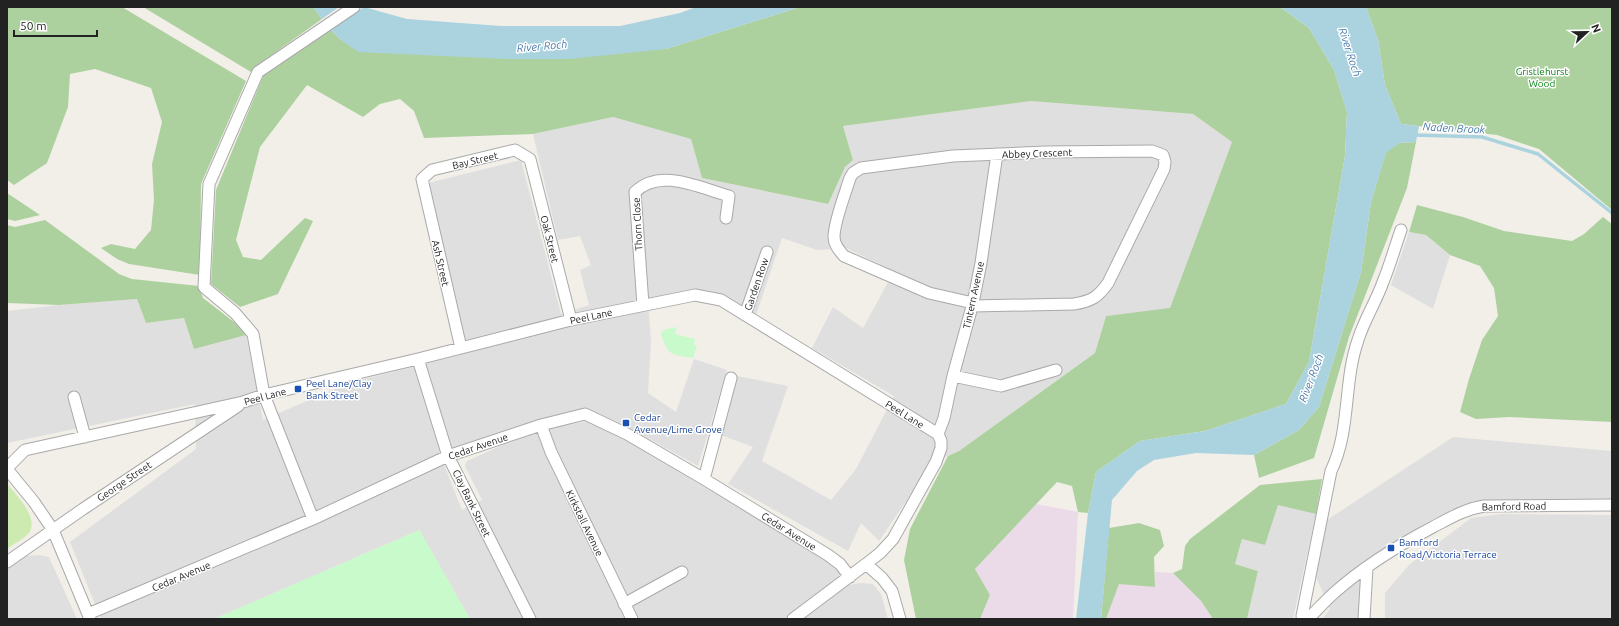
<svg xmlns="http://www.w3.org/2000/svg" width="1619" height="626" font-family="Ubuntu,sans-serif">
  <style>
    .residential { fill: #e0dfdf }
    .industrial { fill: #ebdbe8 }
    .grass { fill: #cdebb0 }
    .forest { fill: #add19e }
    .park { fill: #c8facc }
    .water { fill: #aad3df }
    .lines { fill: none; stroke-linecap: round; stroke-linejoin: round }
    .stream { stroke: #aad3df; stroke-width: 3.5 }
    .minor-casing { stroke: #a9a9a9; stroke-width: 13 }
    .minor { stroke: #fff; stroke-width: 11 }
    .transit-dot { fill: #1a4fb4; stroke: #fff; stroke-width: 1.5 }
    .labels { text-anchor: middle; stroke-width: 3; stroke-linejoin: round; paint-order: stroke }
    .park-label { font-size: 10px; fill: #0c8416; stroke: #fff }
    .street-label { font-size: 10px; fill: #222; stroke: #fff }
    .transit-label { font-size: 10px; fill: #164399; stroke: #fff; text-anchor: start }
    .water-label { font-size: 11px; font-style: italic; fill: #4a7aab; stroke: #fff }
  </style>
  <rect width="100%" height="100%" fill="#f2efe9"/>
  <path class="residential" d="M1031 101 1193 114 1232 142 1170 309 1106 316 1095 353 959 451 932 463 879 541 861 523 848 551 728 484 753 447 721 435 737 376 788 386 762 461 831 500 856 469 894 396 812 348 833 307 863 328 887 284 896 272 846 248 817 250 782 238 755 318 722 299 648 302 651 341 648 393 676 412 694 359 727 370 698 466 628 427 588 409 439 452 462 510 482 500 465 466 467 461 507 443 547 429 588 421 623 438 825 560 839 570 850 585 860 583 873 584 881 594 888 619H470L419 530 214 619H101L70 542 196 449 195 404 7 443V311L59 305 137 299 146 323 184 318 194 349 246 335 263 420 348 383 461 355 428 183 521 160 561 314 589 305 580 270 591 265 580 236 558 240 533 134 613 117 691 139 702 178 827 204 845 167 853 160 843 126Z
    M1409 232 1426 235 1450 255 1433 309 1391 285Z
    M1453 437 1612 451V504L1474 501 1429 521 1365 561 1361 619H1322L1330 609 1316 577 1327 520Z
    M1278 504 1316 514 1293 619H1247L1258 571 1235 564 1242 539 1265 545Z
    M1501 514 1612 515V619H1385V593L1409 565 1471 518Z
    M39 555 49 557 77 619H7V569L26 556Z"/>
  <path class="industrial" d="M1036 504 1078 512 1073 619H980L990 595 975 569Z
    M1155 572 1173 573 1201 601 1213 619H1106L1119 583 1155 587Z"/>
  <path class="grass" d="M7 484C16 494 41 520 28 534 22 540 13 544 7 549Z"/>
  <path class="forest" d="M7 7H122L246 81 201 184 200 275 129 264 117 259 101 248 111 244 135 249 151 230 154 200 152 164 162 122 151 88 95 69 70 74 68 107 47 163 14 185 7 180Z
    M143 7H313L322 19 256 66 251 72Z
    M800 7H1280L1309 28 1334 70 1347 112 1345 156 1309 362 1286 404 1205 431 1140 441 1096 472 1088 513 1078 512 1072 486 1057 482 975 569 990 595 980 619H916L904 560 910 529 948 456 959 451 1095 353 1106 316 1170 308 1232 142 1193 114 1031 101 843 126 853 160 845 167 828 204 702 178 691 139 613 117 533 134 424 138 414 111 400 99 380 104 363 117 307 85 260 147 236 240 243 257 261 260 305 218 313 221 278 294 240 307 211 284 216 190 264 74 330 29 341 40 666 49Z
    M1366 7H1612V210L1539 149 1497 135 1401 124 1385 85 1378 40Z
    M1416 142 1407 188 1349 337 1314 458 1259 478 1254 455 1299 430 1319 407 1361 272 1371 202 1386 152 1399 143Z
    M7 193 40 215 15 221 7 219Z
    M1417 205 1463 217 1504 231 1572 241 1584 234 1603 217 1612 224V422L1509 417 1476 419 1460 412 1469 379 1482 340 1498 316 1494 288 1480 266 1450 255 1426 235 1409 232Z
    M45 220 119 274 132 279 199 286 203 298 234 322 246 335 194 349 184 318 146 323 137 299 59 305 7 303V225L15 227Z
    M1322 479 1316 514 1278 505 1265 545 1242 539 1235 564 1258 571 1247 619H1213L1201 601 1173 573 1182 569 1185 546 1190 539 1260 485Z
    M1139 523 1160 530 1164 546 1154 557 1155 587 1119 584 1106 619H1101L1109 528Z"/>
  <path class="park" d="M677 327 675 334 695 339 694 345 697 346 693 358C670 354 670 357 661 335L663 330Z
    M419 529 470 619H214L417 531Z"/>
  <path class="water" d="M313 7H339L322 19Z
    M364 7 407 19 501 26H620L680 13 696 7H800L666 49 569 59H506L358 52 341 40 330 29Z
    M1280 7H1366L1378 40 1385 85 1401 124 1419 126 1416 142 1399 143 1386 153 1371 202 1361 272 1319 407 1299 430 1254 455 1196 453 1154 460 1137 471 1112 500 1101 619H1076L1088 513 1096 472 1140 441 1205 431 1286 404 1309 362 1345 156 1347 112 1334 70 1309 28Z"/>
  <g class="lines">
    <path class="stream" d="M1413 135 1482 137 1538 154 1612 213"/>
    <g class="minor-casing">
      <path id="minor" d="M643 305 635 192C660 167 700 188 729 196L726 218
        M972 306 1074 304C1092 301 1098 297 1108 283L1164 169 1165 162 1163 155 1152 151 1046 152 953 156 861 168 853 173 850 178C845 194 834 222 834 237 834 245 839 250 844 256L929 293 973 303
        M745 315 767 252
        M461 348 422 179 432 170 515 150 530 159 571 320
        M418 359 448 456 530 619
        M953 376 1001 386 1056 370
        M74 397 85 437
        M541 425 551 452 632 619
        M938 434 944 418 953 376 973 303 981 263 997 154
        M7 468 25 450 243 402 264 395 418 359 571 320 695 295 721 300 938 434 941 441V448L936 462 893 539 880 553 866 564 882 578 892 591 900 619
        M7 469 34 502 53 530 90 619
        M704 479 731 378
        M313 519 264 395 253 334 235 313 204 287 209 184 258 72 354 7
        M7 562 83 509 238 406
        M624 604 682 572
        M88 614 313 519 448 456 541 425 585 414 627 434 704 479 828 555 840 564 850 577
        M793 619 866 564
        M1305 619 1302 616 1331 471C1351 430 1343 383 1358 340 1364 320 1376 302 1383 282 1390 265 1395 247 1401 230
        M1308 619C1317 610 1325 601 1334 593 1363 567 1399 545 1433 527 1450 518 1465 509 1484 506L1612 505
        M1364 619 1367 568"/>
    </g>
    <use href="#minor" class="minor"/>
  </g>
  <g class="transit-dot">
    <rect x="294" y="385" width="8" height="8" rx="2"/>
    <rect x="622" y="419" width="8" height="8" rx="2"/>
    <rect x="1387" y="544" width="8" height="8" rx="2"/>
  </g>
  <g class="labels">
    <g class="park-label">
      <text x="1542" y="75">Gristlehurst<tspan x="1542" dy="12">Wood</tspan></text>
    </g>
    <g class="street-label">
      <text transform="translate(1037 153) rotate(-2)" y="4">Abbey Crescent</text>
      <text transform="translate(475 160) rotate(-13)" y="4">Bay Street</text>
      <text transform="translate(637 224) rotate(-93)" y="4">Thorn Close</text>
      <text transform="translate(550 239) rotate(76)" y="4">Oak Street</text>
      <text transform="translate(441 263) rotate(77)" y="4">Ash Street</text>
      <text transform="translate(756 284) rotate(-71)" y="4">Garden Row</text>
      <text transform="translate(973 295) rotate(-78)" y="4">Tintern Avenue</text>
      <text transform="translate(591 316) rotate(-12)" y="4">Peel Lane</text>
      <text transform="translate(265 396) rotate(-15)" y="4">Peel Lane</text>
      <text transform="translate(905 414) rotate(32)" y="4">Peel Lane</text>
      <text transform="translate(478 446) rotate(-19)" y="4">Cedar Avenue</text>
      <text transform="translate(124 481) rotate(-34)" y="4">George Street</text>
      <text transform="translate(472 503) rotate(64)" y="4">Clay Bank Street</text>
      <text transform="translate(1514 506) rotate(-1)" y="4">Bamford Road</text>
      <text transform="translate(585 523) rotate(64)" y="4">Kirkstall Avenue</text>
      <text transform="translate(789 531) rotate(32)" y="4">Cedar Avenue</text>
      <text transform="translate(181 576) rotate(-23)" y="4">Cedar Avenue</text>
    </g>
    <g class="transit-label">
      <text x="306" y="387">Peel Lane/Clay<tspan x="306" dy="12">Bank Street</tspan></text>
      <text x="634" y="421">Cedar<tspan x="634" dy="12">Avenue/Lime Grove</tspan></text>
      <text x="1399" y="546">Bamford<tspan x="1399" dy="12">Road/Victoria Terrace</tspan></text>
    </g>
    <g class="water-label">
      <text transform="translate(542 46) rotate(-5)" y="4">River Roch</text>
      <text transform="translate(1350 52) rotate(72)" y="4">River Roch</text>
      <text transform="translate(1454 128) rotate(3)" y="4">Naden Brook</text>
      <text transform="translate(1311 378) rotate(-69)" y="4">River Roch</text>
    </g>
  </g>
  <rect width="1619" height="626" fill="none" stroke="#222222" stroke-width="16"/>
  <g transform="translate(1587 32) rotate(68)" stroke="#ffffff" stroke-width="3" paint-order="stroke">
  <path d="M0-3L7 15L0 10L-7 15Z" fill="#222222"/>
  <text y="-6" font-size="11" font-weight="bold" text-anchor="middle" fill="#222222">N</text>
  </g>
  <path d="M14 30v6h83v-6" fill="none" stroke="#222222" stroke-width="2"/>
  <text x="20" y="30" font-size="12" fill="#222222" stroke="#ffffff" stroke-width="3" paint-order="stroke">50 m</text>
</svg>
